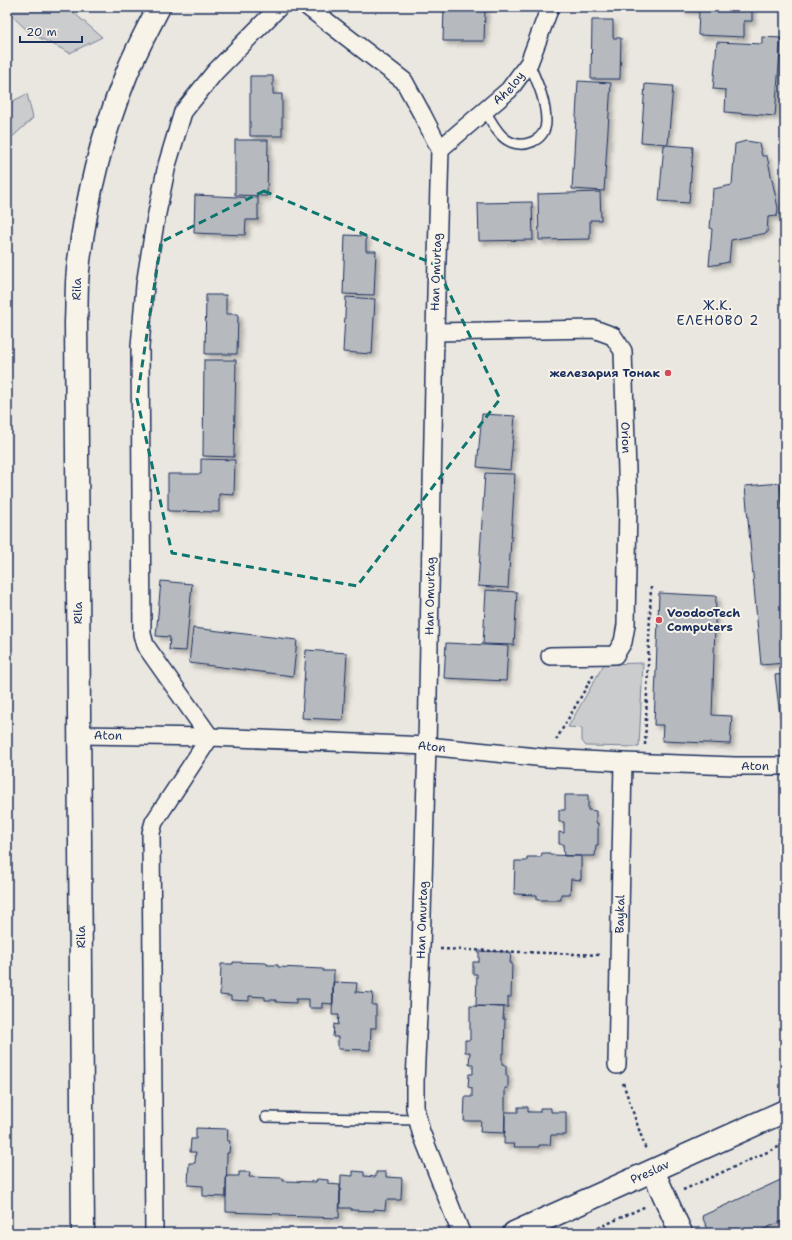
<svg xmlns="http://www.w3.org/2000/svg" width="792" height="1240" font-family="'Shantell Sans',sans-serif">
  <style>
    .green { fill: #cbcccd; stroke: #737e96 }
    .building { fill: #b6babf; stroke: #1b2f5e; filter: url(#shadow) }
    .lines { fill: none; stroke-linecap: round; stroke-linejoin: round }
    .lane-casing { stroke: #1b2f5e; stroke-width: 12 }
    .street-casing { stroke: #1b2f5e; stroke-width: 20 }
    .secondary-casing { stroke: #1b2f5e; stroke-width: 25 }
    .path { stroke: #1b2f5e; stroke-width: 2.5; stroke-dasharray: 3 3; stroke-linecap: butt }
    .lane { stroke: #f7f3e8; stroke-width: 9 }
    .street { stroke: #f7f3e8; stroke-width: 17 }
    .secondary { stroke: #f7f3e8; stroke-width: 22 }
    .marked { fill: none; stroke: #0f766e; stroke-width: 3; stroke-dasharray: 8 5; stroke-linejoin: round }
    .poi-dot { fill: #d1495b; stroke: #f7f3e8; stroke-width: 1.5 }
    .labels { text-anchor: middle; stroke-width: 4; stroke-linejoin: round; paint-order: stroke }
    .street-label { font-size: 12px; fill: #1b2f5e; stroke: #f7f3e8 }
    .poi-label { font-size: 12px; font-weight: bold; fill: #1b2f5e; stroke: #f7f3e8; text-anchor: end }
    .neighbourhood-label { font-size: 13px; letter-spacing: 1px; fill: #1b2f5e; stroke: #f7f3e8 }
  </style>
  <defs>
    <filter id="shadow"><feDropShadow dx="3.5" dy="3.5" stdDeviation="2" flood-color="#0004"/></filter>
  </defs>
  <rect width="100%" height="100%" fill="#eae7e0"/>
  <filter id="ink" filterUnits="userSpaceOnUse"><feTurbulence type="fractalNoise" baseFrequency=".025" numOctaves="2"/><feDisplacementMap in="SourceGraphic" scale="8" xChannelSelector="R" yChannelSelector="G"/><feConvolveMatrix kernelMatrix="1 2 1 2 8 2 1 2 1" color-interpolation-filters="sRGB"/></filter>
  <g filter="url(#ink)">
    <path class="green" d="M7 7H67L102 37 70 53 30 33 7 11Z
      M27 94 33 118 7 142V104Z
      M643 663 639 747 586 746 582 741V728L568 727 604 664Z"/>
    <path class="building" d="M444 7H485L484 41H443Z
      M682 7H752V21H744V37L698 35 699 11 682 10Z
      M592 20H613V38H621L620 79H591Z
      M762 37 781 38 775 116 725 112 726 90 713 89 717 42 762 44Z
      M250 76H273V94H282V136H250Z
      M578 81 611 83 604 191 572 189Z
      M645 84 673 86 668 144 641 142Z
      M235 140H268L267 196 235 195Z
      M746 141 759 143 762 156H767L778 208 777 216 768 217 767 233 731 240 729 262 709 266 712 229 710 228 713 189 732 185 735 144Z
      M664 145 693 147 689 203 659 201Z
      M600 192 601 220H590V239L539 240 538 194Z
      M195 195 258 198V220H246L245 235 194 233Z
      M532 202 533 240 479 241 478 203Z
      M345 235 366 236V251H376L374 295 343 294Z
      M206 295H226V314H238L237 354H205Z
      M346 297 375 299 372 354 343 352Z
      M204 360H236L234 457 203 456Z
      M482 414 515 416 510 470 477 467Z
      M201 459 235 460 234 495 219 494V512L168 511V474H201Z
      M485 473 515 474 508 588 478 586Z
      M780 483 785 539V663L761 665 745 486Z
      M161 581 192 584 186 651 169 650 170 637 156 636Z
      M486 590 517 592 514 645 483 644Z
      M659 593 716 596 712 715 732 716 730 744 662 741 663 725H654Z
      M193 628 297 640 293 676 189 663Z
      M446 643 508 646 506 681 444 678Z
      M306 650 347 653 343 720 302 718Z
      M785 674V749H784L775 675Z
      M565 795H588V810L596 811V823H598V845H596L595 856H564L563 844H559V832L564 833V822H559V810H565Z
      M542 853H550V855L581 856V880L571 879 570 894H561V900H537V895L514 894 515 861H527V857H541Z
      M479 951 511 952 510 963H512L511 997H508V1007L476 1006 477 974H473V962H479Z
      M233 962 267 963V965H278V967L323 969V971H334L333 1004 322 1003V1008H309V999H296V1003L276 1002V1000H265V997L249 996V1001L231 1000V996L220 995 221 964H233Z
      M333 982 357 983 356 992 373 993 372 1005H376V1028H371L370 1050 338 1049V1037H333L334 1024 338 1025 339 1015H332Z
      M470 1006 504 1007 503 1019H505L504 1053H502V1064L506 1065V1076H508V1088H505V1133L480 1132 481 1121H464L465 1097H472V1088L468 1087 469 1074H473V1064H469L470 1052H465V1040H470Z
      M518 1107H528V1112H540V1108H551V1112H566V1135H551L550 1145H539V1147H514L515 1144H504L505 1112H518Z
      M196 1128 228 1129 227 1141H230L229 1153H227L226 1197 203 1196V1186L188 1185 189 1163H195L196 1152H190L191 1139H196Z
      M353 1171 364 1172V1176L376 1177V1172H386V1177L402 1178 401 1200H386L385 1210 374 1209V1211L351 1210V1208H340L341 1175 353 1176Z
      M239 1172H250L249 1177 283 1178V1181L316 1182 317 1179 328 1180V1184L340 1185 339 1218 281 1216V1214L226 1212V1176H239Z
      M785 1178V1220L755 1233H709L702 1216Z"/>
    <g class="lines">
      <g class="lane-casing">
        <path id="lane" d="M485 111C491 120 497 134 507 140 522 150 546 141 546 122 546 100 537 82 529 63
          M266 1117 418 1120"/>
      </g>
      <g class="street-casing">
        <g id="street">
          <path d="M308 7 404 81 422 114 440 149 435 332 427 746 421 948 415 1082V1108L421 1132 461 1233"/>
          <path id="s1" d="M440 149 509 90 529 63 550 7"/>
          <path id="s2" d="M435 332 594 329 613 336 623 351 628 502 626 625 623 642 615 655 550 656"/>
          <path id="s3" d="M79 735 210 737 427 746 546 758 623 762 735 766H785"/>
          <path id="s4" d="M617 1065 623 762"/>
          <path d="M154 1233 151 833 154 822 210 737 145 645 142 634 140 347 145 285 155 223 167 165 183 112 215 72 279 7"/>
        </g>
      </g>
      <g class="secondary-casing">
        <g id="secondary">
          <path d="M653 1171 681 1233"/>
          <path id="s5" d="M83 1233 76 322C77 305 76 288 78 270 85 205 100 140 125 78 134 54 147 30 159 7"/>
          <path id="s6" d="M514 1233 785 1111"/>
        </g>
      </g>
      <path class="path" d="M556 740 594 674
        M645 745 651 587
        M440 949 601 955
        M623 1083 646 1150
        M683 1190 785 1144
        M587 1233 646 1206"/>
      <use href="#lane" class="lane"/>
      <use href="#street" class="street"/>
      <use href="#secondary" class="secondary"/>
    </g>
  </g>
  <path class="marked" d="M264 191 436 265 500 399 357 586 172 553 137 399 161 242Z"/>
  <g class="poi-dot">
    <circle cx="668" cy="373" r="4"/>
    <circle cx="659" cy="620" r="4"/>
  </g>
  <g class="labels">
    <g class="street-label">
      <text dy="4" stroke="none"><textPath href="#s1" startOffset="92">Aheloy</textPath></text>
      <text transform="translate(436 272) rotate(-88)" y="4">Han Omurtag</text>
      <text dy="4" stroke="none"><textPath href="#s5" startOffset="944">Rila</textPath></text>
      <text dy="4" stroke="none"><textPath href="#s2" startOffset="284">Orion</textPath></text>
      <text transform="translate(430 596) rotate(-89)" y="4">Han Omurtag</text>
      <text transform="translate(78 613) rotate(-90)" y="4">Rila</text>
      <text dy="4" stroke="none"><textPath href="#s3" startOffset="29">Aton</textPath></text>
      <text dy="4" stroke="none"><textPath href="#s3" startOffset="353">Aton</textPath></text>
      <text dy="4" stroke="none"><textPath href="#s3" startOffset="677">Aton</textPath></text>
      <text dy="4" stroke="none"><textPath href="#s4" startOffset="151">Baykal</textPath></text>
      <text transform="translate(422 920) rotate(-88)" y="4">Han Omurtag</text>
      <text transform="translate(81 937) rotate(-91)" y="4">Rila</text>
      <text dy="4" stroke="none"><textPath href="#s6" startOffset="149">Preslav</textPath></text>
    </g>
    <g class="poi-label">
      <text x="660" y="377">железария Тонак</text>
      <text x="667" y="617" text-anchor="start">VoodooTech<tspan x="667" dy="14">Computers</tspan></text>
    </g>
    <g class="neighbourhood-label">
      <text x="718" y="310">Ж.К.<tspan x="718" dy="15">ЕЛЕНОВО 2</tspan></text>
    </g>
  </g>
  <rect width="792" height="1240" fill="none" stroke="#f7f3e8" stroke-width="24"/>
  <rect x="12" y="12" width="768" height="1216" fill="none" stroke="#1b2f5e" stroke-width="1.5" filter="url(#ink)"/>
  <path d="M20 36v6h62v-6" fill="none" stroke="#1b2f5e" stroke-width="2"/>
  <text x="26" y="36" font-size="12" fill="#1b2f5e" stroke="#f7f3e8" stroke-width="3" paint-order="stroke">20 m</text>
</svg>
